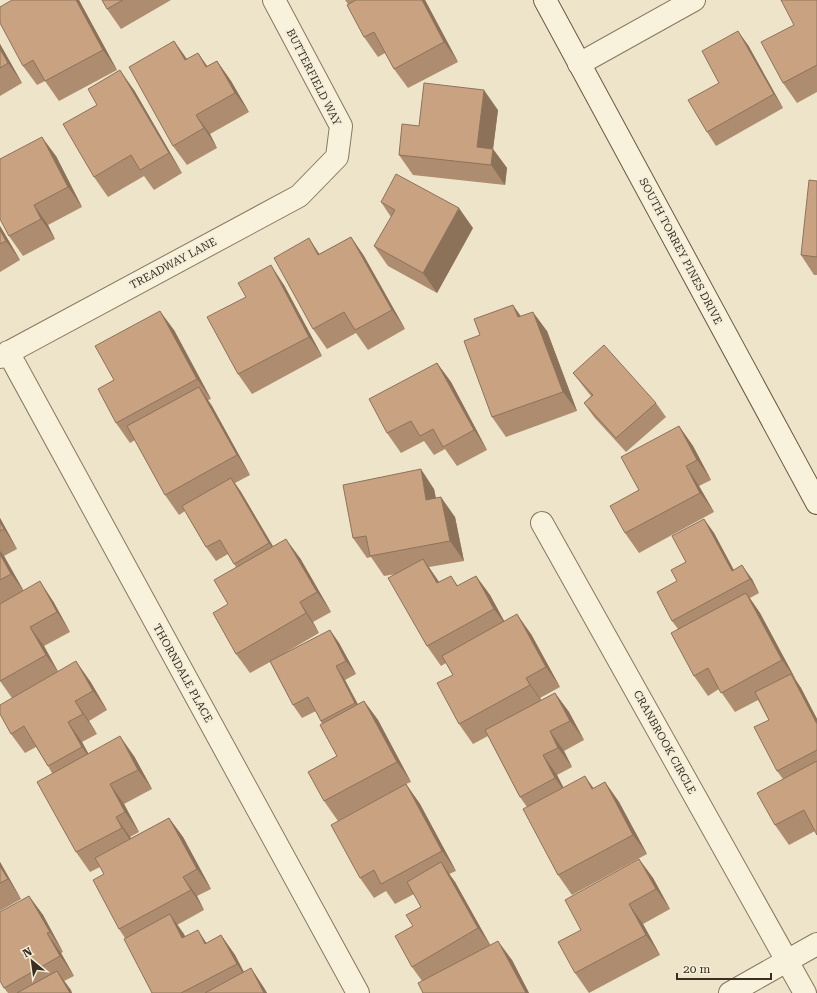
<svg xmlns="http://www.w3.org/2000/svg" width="817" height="993" font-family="'Roboto Serif',serif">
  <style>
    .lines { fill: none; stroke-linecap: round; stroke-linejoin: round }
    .minor-casing { stroke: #88775e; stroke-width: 24 }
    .secondary-casing { stroke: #6b5841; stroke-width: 24 }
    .minor { stroke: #f8f1dc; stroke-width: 22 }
    .secondary { stroke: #f8f1dc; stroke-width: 22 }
    .wall { fill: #ad8c6f }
    .shaded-wall { fill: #8d725a }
    .building { fill: #c9a381; stroke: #8d725a }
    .labels { text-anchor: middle; stroke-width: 4; stroke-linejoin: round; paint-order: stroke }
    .street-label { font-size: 11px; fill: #3a2e21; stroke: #f4eed9 }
  </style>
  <rect width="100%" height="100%" fill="#ede4c9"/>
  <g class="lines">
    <g class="minor-casing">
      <path id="minor" d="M579 64 694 0
        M8 352 358 993
        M0 357 299 196 337 157 341 126 274 0
        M542 523 805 993
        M730 993 817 944"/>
    </g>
    <g class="secondary-casing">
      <path id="secondary" d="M545 0 817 503"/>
    </g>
    <use href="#minor" class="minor"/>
    <use href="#secondary" class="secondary"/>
  </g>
  <path class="wall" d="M12 0H79L117 70 59 101 45 81 37 85 23 66Z
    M102 0H171L121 29 107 9Z
    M345 0H425L458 62 408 88 394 69 385 53 378 57 364 37 348 4Z
    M817 0V92L797 103 783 83 794 25Z
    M174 41 187 59 198 53 207 66 217 61 231 81 249 112 210 134 217 148 187 165 173 146Z
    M0 44 22 83 0 96Z
    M748 45 783 108 716 146 707 132 719 83Z
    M134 90 182 173 154 190 144 176 108 197 94 177Z
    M498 110 493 149 507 168 505 185 413 175 399 155 419 126Z
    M56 156 82 207 48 225 55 239 23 256 9 236Z
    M817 181V275H814L801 255Z
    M381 202 473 228 437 293 388 266 374 246 391 217Z
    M0 226 20 260 0 272Z
    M351 237 364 256 405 329 368 350 356 333 327 349 313 329 319 254Z
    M284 285 322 356 252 394 238 374 246 297Z
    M521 316 547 331 577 411 506 437 492 417 480 335Z
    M174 330 211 399 208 400 212 406 250 475 235 483 241 492 273 546 300 558 331 612 313 622 319 633 283 654 330 630 339 643 356 674 345 680 358 704 364 701 378 720 411 782 406 784 420 804 456 871 449 874 455 882 490 945 512 960 529 993H423L422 981 412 967 413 926 421 907 414 894 395 904 386 891 374 898 360 878 388 794 338 821 324 801 337 756 322 724 316 711 302 718 293 705 270 662 250 673 236 654 228 604 236 567 228 554 216 561 206 547 185 511 179 515 165 495 135 440 130 443 116 423 114 380Z
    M437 363 451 382 487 450 457 466 445 449 434 455 424 441 401 453 387 433Z
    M573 373 656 403 666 417 626 452 594 417 584 403 591 396 583 386Z
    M679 426 693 446 711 480 699 486 714 512 639 553 625 533 639 490Z
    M434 489 436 498 455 517 464 561 429 567 439 582 451 576 458 586 476 576 490 595 504 621 531 634 560 687 540 698 541 700 555 693 569 712 584 740 564 751 572 767 557 775 563 787 594 788 605 782 619 802 647 854 572 895 558 875 527 807 520 797 488 736 473 744 459 724 453 675 446 663 441 666 427 646 396 574 384 576 371 557 367 558 353 538Z
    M0 518 17 549 4 556 23 590 53 601 70 632 44 646 58 672 90 681 107 710 89 721 97 734 82 742 88 754 134 756 152 789 124 804 139 832 130 837 131 838 169 818 183 837 211 889 197 896 204 910 177 925 185 937 206 943 221 935 235 955 244 972 251 968 264 988 267 993H152L125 938 119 929 104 874 100 867 90 872 76 852 52 773 48 766 36 747 25 753 11 734 12 698 0 681Z
    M704 519 714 533 734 570 752 579 759 593 750 598 760 613 796 680 801 688 817 719V835L815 831 789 845 775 825 783 779 777 771 769 720 758 700 735 712 719 689 708 696 694 676 678 629 672 621 677 581 686 562Z
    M639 859 653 878 670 909 643 924 660 955 589 993 575 973 581 930Z
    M0 862 21 899 0 911Z
    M29 896 43 915 63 952 61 953 74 976 64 981 72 993H8L4 988Z"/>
  <path class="shaded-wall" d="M76 0H79L117 70 103 50Z
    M422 0H425L458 62 444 42Z
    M738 31 748 45 783 108 774 94Z
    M174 41 188 61 185 60Z
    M0 44 22 83 8 63 0 49Z
    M198 53 212 73 206 67Z
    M217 61 231 81 249 112 235 93Z
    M120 70 134 90 182 173 169 153Z
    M484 90 498 110 491 165 477 147Z
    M196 115 210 134 217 148 204 128Z
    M42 137 56 156 82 207 68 187Z
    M493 149 507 168 505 185 491 165Z
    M34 205 48 225 55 239 41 219Z
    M459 208 473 228 437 293 423 273Z
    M0 226 20 260 6 241 0 230Z
    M351 237 364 256 405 329 392 310Z
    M309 238 322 258 318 255Z
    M271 265 284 285 322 356 309 337Z
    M513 305 527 325 518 317Z
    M160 311 174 330 211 399 197 379Z
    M533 312 547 331 577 411 563 392Z
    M437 363 451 382 487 450 474 430Z
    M199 387 212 406 250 475 237 455Z
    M679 426 693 446 711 480 697 460Z
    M686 466 699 486 714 512 700 493Z
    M421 469 434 489 440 520 426 500Z
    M231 478 241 492 279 557 269 543Z
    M441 497 455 517 464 561 450 541Z
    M0 518 17 549 4 529 0 522Z
    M704 519 714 533 741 584 732 571Z
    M286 539 300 558 331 612 317 592Z
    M0 551 4 556 25 593 11 574 0 554Z
    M423 559 437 579 451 603 437 583Z
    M742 565 752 579 759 593 750 579Z
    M476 576 490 595 508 628 494 609Z
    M40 581 53 601 70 632 57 612Z
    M746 593 760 613 796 680 782 660Z
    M300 602 313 622 319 633 306 613Z
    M517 614 531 634 560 687 546 667Z
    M30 627 44 646 60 675 46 655Z
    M330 630 339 643 356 674 346 661Z
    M76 661 90 681 107 710 93 691Z
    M336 666 345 680 364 717 355 703Z
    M791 674 801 688 817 719V724Z
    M526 678 540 698 544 705 530 685Z
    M555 693 569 712 584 740 570 721Z
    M75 701 89 721 97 734 83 714Z
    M364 701 378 720 411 782 397 762Z
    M68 722 82 742 96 767 82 747Z
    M550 731 564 751 572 767 558 748Z
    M120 736 134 756 152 789 138 770Z
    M543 755 557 775 569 798 555 778Z
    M585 776 599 796 592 789Z
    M605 782 619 802 647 854 633 835Z
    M110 784 124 804 139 832 125 812Z
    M406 784 420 804 456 871 442 851Z
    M116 817 130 837 135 847 122 828Z
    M169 818 183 837 211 889 197 869Z
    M639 859 653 878 670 909 656 889Z
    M0 862 21 899 8 879 0 866Z
    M441 862 455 882 492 948 478 928Z
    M183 877 197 896 204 910 191 890Z
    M29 896 43 915 63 952 50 932Z
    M629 904 643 924 660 955 646 935Z
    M170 914 184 934 196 958 182 938Z
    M198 930 211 950 205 944Z
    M47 933 61 953 74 976 60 956Z
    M221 935 235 955 250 984 237 964Z
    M498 941 512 960 529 993H526Z
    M251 968 264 988 267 993H264Z
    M57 971 71 990 72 993H70Z"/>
  <path class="building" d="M12 0H76L103 50 45 81 33 60 23 66 0 23V7Z
    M102 0H123L107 9Z
    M356 0H422L444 42 394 69 374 32 364 37 347 5Z
    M781 0H817V65L783 83 761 42 794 25Z
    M738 31 774 94 707 132 688 100 719 83 702 51Z
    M174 41 185 60 198 53 206 67 217 61 235 93 196 115 204 128 173 146 129 67Z
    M0 49 8 63 0 68Z
    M120 70 169 153 140 170 131 155 94 177 63 124 97 105 88 89Z
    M424 83 484 90 477 147 493 149 491 165 399 155 402 124 419 126Z
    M42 137 68 187 34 205 41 219 9 236 0 219V159Z
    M396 174 459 208 423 273 374 246 395 210 381 202Z
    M809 180 817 181V257L801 255Z
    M0 230 6 241 0 244Z
    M351 237 392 310 355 330 344 312 313 329 274 258 309 238 318 255Z
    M271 265 309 337 238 374 207 317 246 297 238 283Z
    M513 305 518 317 533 312 563 392 492 417 464 341 480 335 474 319Z
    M160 311 197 379 116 423 98 389 114 380 95 346Z
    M604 345 656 403 616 438 584 403 593 395 573 373Z
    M437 363 474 430 443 447 433 429 420 436 411 421 387 433 369 399Z
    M199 387 237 455 165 495 127 426Z
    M679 426 697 460 686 466 700 493 625 533 610 506 639 490 621 457Z
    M421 469 426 500 441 497 450 541 370 556 366 536 353 538 343 485Z
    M231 478 269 543 234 564 220 540 206 547 182 506Z
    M704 519 732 571 742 565 750 579 672 621 657 592 677 581 671 570 686 562 672 536Z
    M0 522 4 529 0 531Z
    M286 539 317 592 300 602 306 613 236 654 213 613 228 604 214 580Z
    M0 554 11 574 0 580Z
    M423 559 437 583 451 576 457 586 476 576 494 609 427 646 388 578Z
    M40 581 57 612 30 627 46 655 0 681V604Z
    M746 593 782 660 721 693 708 668 694 676 671 633Z
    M517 614 546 667 526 678 530 685 459 724 437 683 453 675 442 656Z
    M330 630 346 661 336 666 355 703 321 721 308 697 293 705 270 661Z
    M76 661 93 691 75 701 83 714 68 722 82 747 48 766 24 726 11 734 0 714V705Z
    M791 674 817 724V750L777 771 754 727 769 720 755 692Z
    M555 693 570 721 550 731 558 748 543 755 555 778 520 797 485 730Z
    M364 701 397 762 324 801 308 772 337 756 320 725Z
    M120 736 138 770 110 784 125 812 116 817 122 828 76 852 37 782Z
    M817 761V835L804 810 775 825 757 793Z
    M585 776 592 789 605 782 633 835 558 875 523 809Z
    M406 784 442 851 381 884 374 870 360 878 331 825Z
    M169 818 197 869 183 877 191 890 119 929 93 880 104 874 95 858Z
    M639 859 656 889 629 904 646 935 575 973 558 942 581 930 565 900Z
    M441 862 478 928 412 967 395 936 413 926 406 915 421 907 407 882Z
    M0 866 8 879 0 883Z
    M29 896 50 932 47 933 60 956 4 988 0 981V912Z
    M170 914 182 938 198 930 205 944 221 935 237 964 181 993H152L124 939Z
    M498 941 526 993H423L418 983Z
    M251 968 264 993H205Z
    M57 971 70 993H17Z"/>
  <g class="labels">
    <g class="street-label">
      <text transform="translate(314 77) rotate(63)" y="4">BUTTERFIELD WAY</text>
      <text transform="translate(681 251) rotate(62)" y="4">SOUTH TORREY PINES DRIVE</text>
      <text transform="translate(173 263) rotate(-28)" y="4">TREADWAY LANE</text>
      <text transform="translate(183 673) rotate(61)" y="4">THORNDALE PLACE</text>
      <text transform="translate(665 742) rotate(61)" y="4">CRANBROOK CIRCLE</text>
    </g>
  </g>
  <g transform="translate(32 961) rotate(331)" stroke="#f4eed9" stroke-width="3" paint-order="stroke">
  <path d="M0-3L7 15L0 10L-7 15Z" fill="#3a2e21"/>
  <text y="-6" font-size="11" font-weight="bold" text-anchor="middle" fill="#3a2e21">N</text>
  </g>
  <path d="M677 973v6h94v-6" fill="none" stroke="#3a2e21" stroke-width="2"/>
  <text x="683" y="973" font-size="12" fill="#3a2e21" stroke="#f4eed9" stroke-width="3" paint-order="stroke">20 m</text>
</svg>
